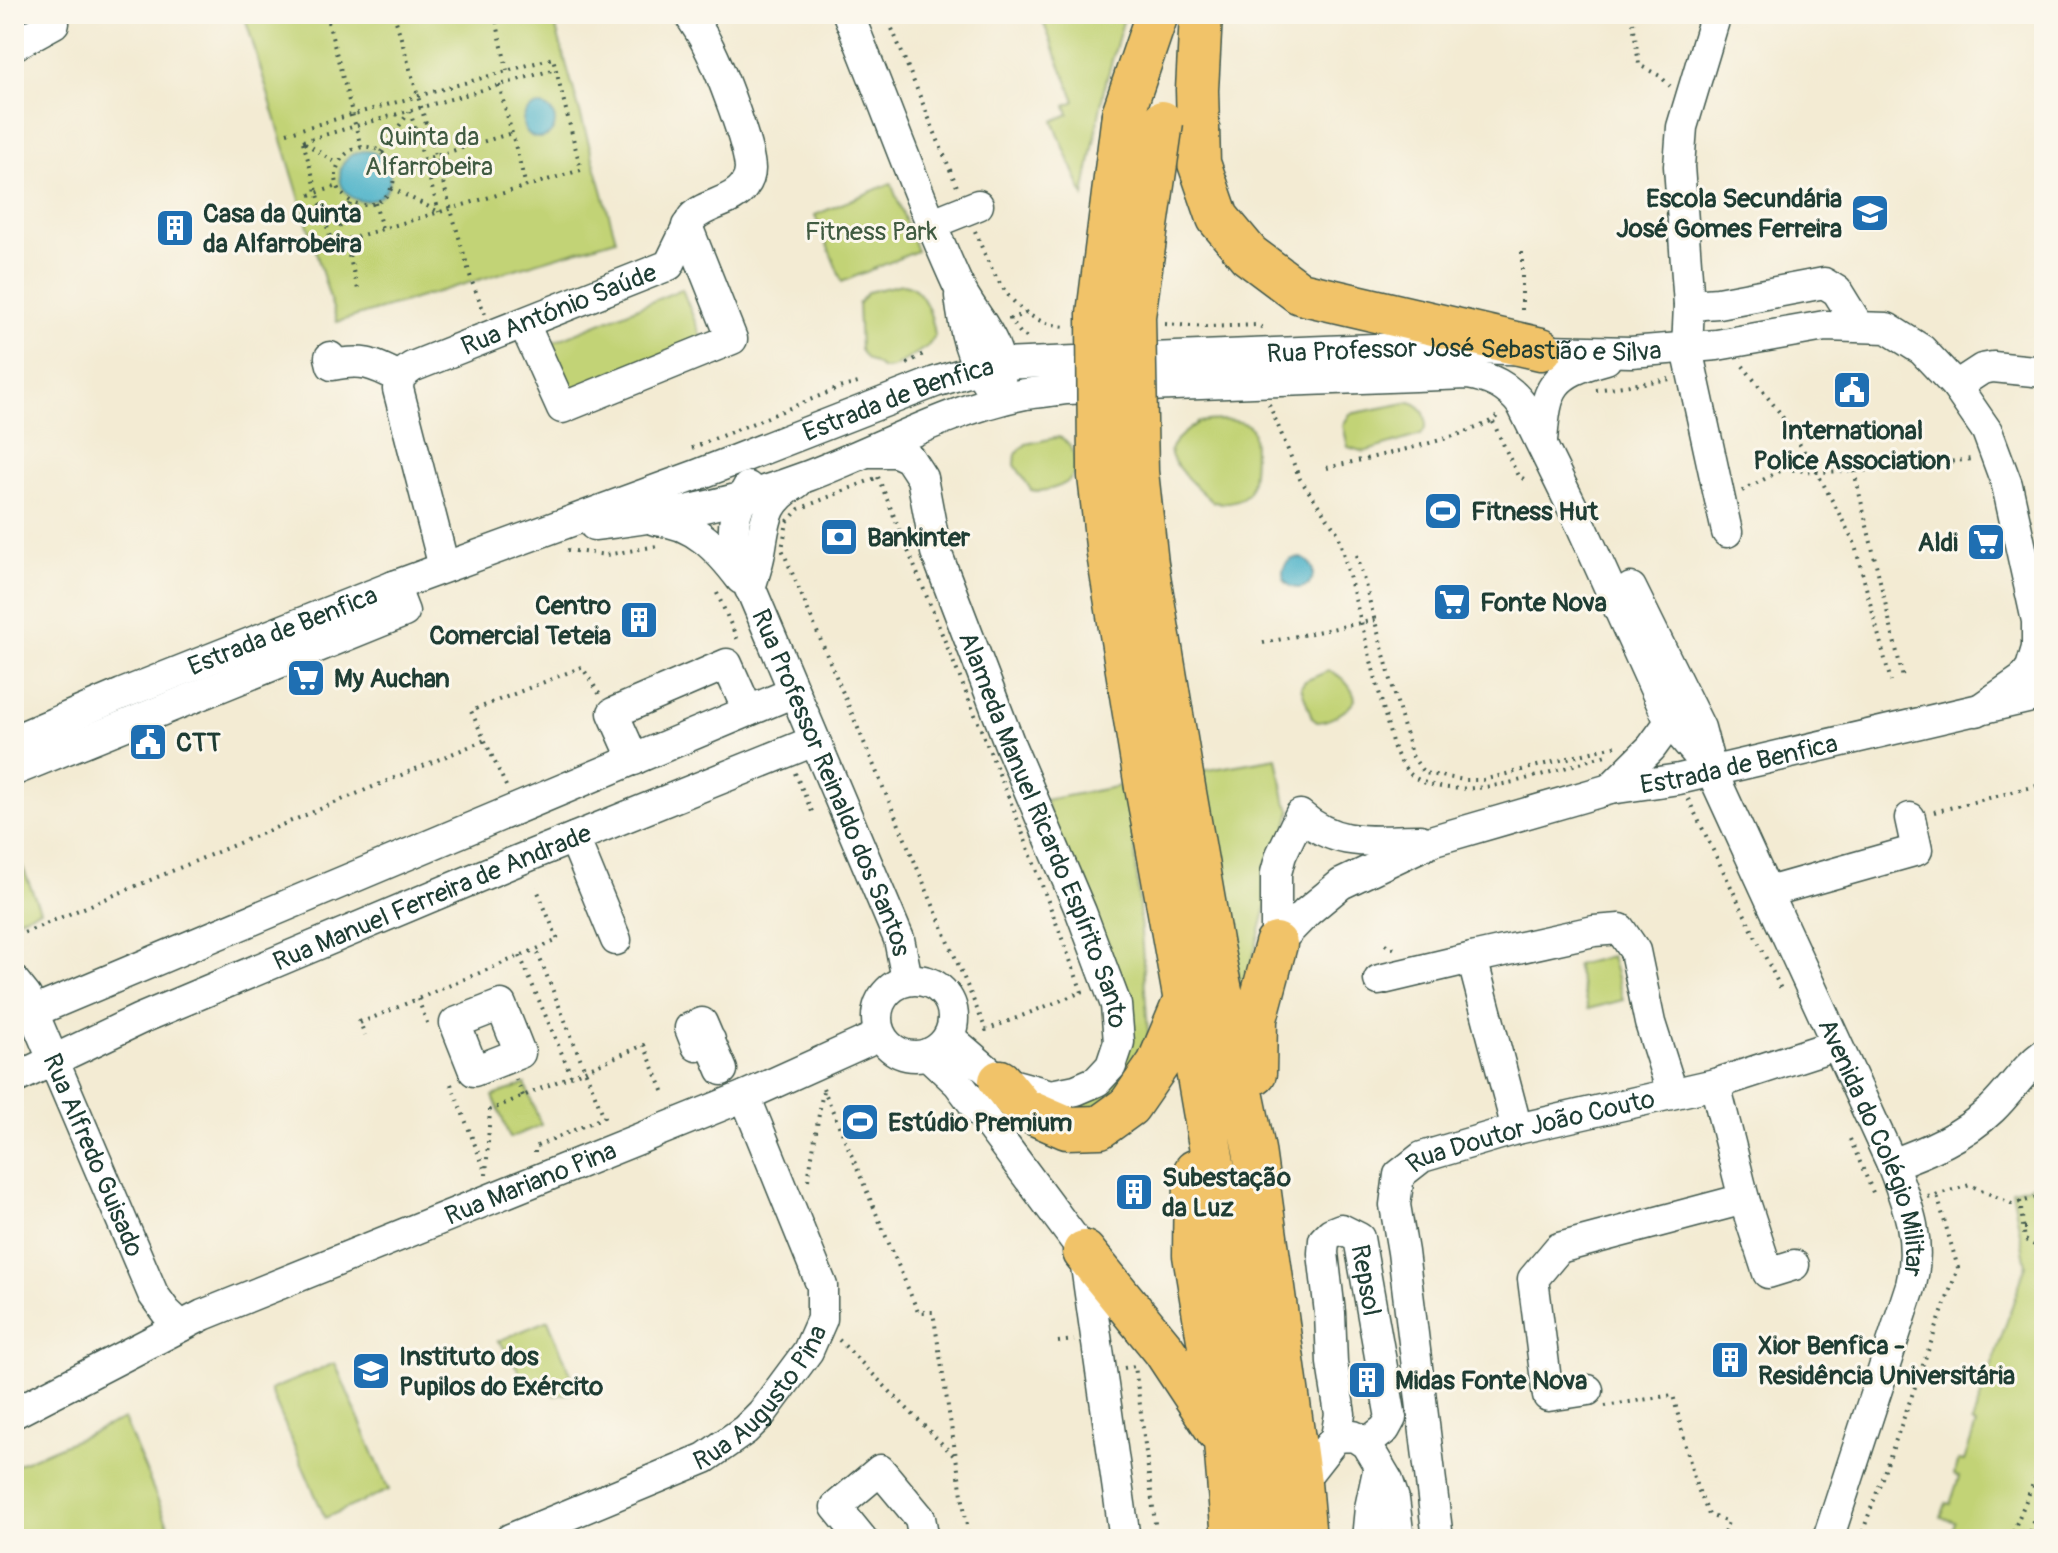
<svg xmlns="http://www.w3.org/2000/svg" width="2058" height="1553" font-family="Pangolin,sans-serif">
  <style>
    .green { fill: #c2d376; stroke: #708855; stroke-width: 2 }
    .water { fill: #49b1c8; stroke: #34777e; stroke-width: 2 }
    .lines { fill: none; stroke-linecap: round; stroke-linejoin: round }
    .minor-casing { stroke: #3f574c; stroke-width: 33 }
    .highway-casing { stroke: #3f574c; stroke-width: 45 }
    .path { stroke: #3f574c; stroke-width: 4; stroke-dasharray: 2 6; stroke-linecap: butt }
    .minor { stroke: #fff; stroke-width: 30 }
    .highway { stroke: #f1c369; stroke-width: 42 }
    .highway-bridge-casing { stroke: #3f574c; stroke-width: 45; stroke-linecap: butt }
    .highway-bridge { stroke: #f1c369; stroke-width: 42 }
    .labels { text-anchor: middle; stroke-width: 6; stroke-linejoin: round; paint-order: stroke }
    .park-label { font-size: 26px; fill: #405b41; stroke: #fbf7ec }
    .poi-label { font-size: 26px; font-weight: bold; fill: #1f3d34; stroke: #fbf7ec; text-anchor: start }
    .street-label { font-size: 26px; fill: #1f3d34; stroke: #fbf7ec }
  </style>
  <rect width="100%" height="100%" fill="#fbf7ec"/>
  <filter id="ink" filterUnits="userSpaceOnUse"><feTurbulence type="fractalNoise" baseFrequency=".0125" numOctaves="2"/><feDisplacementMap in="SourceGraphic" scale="16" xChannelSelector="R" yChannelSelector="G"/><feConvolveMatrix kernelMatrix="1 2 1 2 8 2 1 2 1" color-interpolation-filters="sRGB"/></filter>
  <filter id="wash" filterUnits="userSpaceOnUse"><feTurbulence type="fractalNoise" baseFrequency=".006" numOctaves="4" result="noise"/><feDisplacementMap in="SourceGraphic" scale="32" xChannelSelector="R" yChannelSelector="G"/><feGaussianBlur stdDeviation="1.8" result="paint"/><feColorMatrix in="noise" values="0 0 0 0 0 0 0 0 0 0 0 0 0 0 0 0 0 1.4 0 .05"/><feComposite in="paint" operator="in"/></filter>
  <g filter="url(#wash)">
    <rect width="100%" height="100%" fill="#f3ebd3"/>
    <path class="green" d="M244 14H552L616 239 337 322Z
      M1040 14H1125L1104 89 1084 196 1053 121 1069 114 1066 105 1075 101Z
      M891 183 917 251 842 282 815 215Z
      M902 284C923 285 933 317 935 336L928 346 893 368 883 369 866 358 860 350 858 304 868 292Z
      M682 289 702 339 565 396 544 346Z
      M1411 402C1425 407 1431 423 1421 435L1364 452 1348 447 1343 425 1350 414Z
      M1199 422C1211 420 1239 418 1249 426 1257 433 1254 484 1248 493 1241 502 1222 504 1213 502 1202 492 1166 462 1171 448 1175 438 1191 428 1199 422Z
      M1059 437C1072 442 1081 463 1073 476 1066 487 1042 493 1031 490L1015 465 1016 454 1026 444Z
      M1328 671C1340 673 1354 689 1355 700 1349 710 1329 722 1317 722L1312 718 1301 687 1305 681Z
      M1277 758 1285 800 1291 811 1242 1000 1202 771Z
      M1126 785 1132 807 1149 1045 1125 1094 1078 1113 1033 1100 1119 1066 1045 800Z
      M14 846 40 910 14 920Z
      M1611 956 1623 1000 1588 1009 1576 965Z
      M525 1084 541 1125 510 1138 493 1096Z
      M2044 1182V1539H1950L1955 1522 1941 1517 1946 1503 1950 1504 1959 1477 1954 1475 1959 1460 1964 1461 1976 1425 1972 1423 2026 1265 2012 1190Z
      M548 1320 578 1392 554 1396 548 1380 529 1389 508 1352 498 1341Z
      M335 1363 389 1490 325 1518 270 1390Z
      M124 1419 174 1539H14V1466Z"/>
    <path class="water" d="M523 122a16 16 0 1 1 32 0a16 16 0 1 1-32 0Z
      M340 176a25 25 0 1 1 50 0a25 25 0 1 1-50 0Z
      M1283 573a15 15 0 1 1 30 0a15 15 0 1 1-30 0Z"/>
  </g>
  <g filter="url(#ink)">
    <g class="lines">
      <g class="minor-casing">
        <g id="minor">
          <path d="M848 14C885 103 917 196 957 283 974 319 1003 339 1000 383"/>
          <path d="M14 45 54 23 49 14"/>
          <path d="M933 223 978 205"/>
          <path d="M960 296C964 330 970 357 989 386"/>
          <path d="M1689 305 1679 166 1682 127 1716 14"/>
          <path d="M524 324 562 408 732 339 687 226"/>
          <path d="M330 357 332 365C362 359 372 363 399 377"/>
          <path d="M1956 386 1982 369 1993 367 2044 372"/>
          <path d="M1542 442C1546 386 1551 374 1606 359"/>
          <path id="s1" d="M870 452H896L909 458 922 478 936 552 1010 745 1081 912 1116 1005 1119 1042 1111 1066 1097 1081 1076 1090 1051 1095 1000 1081 949 1037"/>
          <path id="s2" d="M748 487C734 510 731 528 736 554L899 939 907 979"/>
          <path d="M655 520C694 522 719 550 741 579"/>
          <path d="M594 525C668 517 739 502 808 476 879 449 950 409 1025 394 1039 392 1053 391 1067 389L1468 374C1491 378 1508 386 1522 405L1582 527 1670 722 1711 770"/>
          <path d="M1727 532 1687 349 1689 305 1718 303 1824 283 1837 291 1858 325"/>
          <path id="s3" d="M444 567 398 389 399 377 412 367 669 265 692 218C706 203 733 203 744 186 748 181 750 175 750 169 749 144 720 69 708 46 703 35 695 24 689 14"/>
          <path id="s4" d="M1631 588 1700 728 1711 770 1892 1164C1908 1206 1922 1240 1911 1285L1828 1539"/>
          <path d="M750 589C753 577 758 565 760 552 766 518 765 502 797 483"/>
          <path id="s5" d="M14 740 122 694 394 586 697 475 935 382 978 369 1001 364 1426 347 1631 352 1717 345 1825 326 1887 328 1922 350 1956 386 1987 431 2007 485 2037 621V648L2031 668 2023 679 1977 711"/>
          <path d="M634 760 613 713 727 664 748 711"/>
          <path d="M14 768 15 770 404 612 394 586"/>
          <path d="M1610 789 1651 748 1670 722"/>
          <path d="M574 838 616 940"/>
          <path d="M1768 892 1917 850 1910 818"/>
          <path id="s6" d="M1276 944 1307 912 1341 884 1434 840 1610 789 1679 779 2044 694"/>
          <path d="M1276 944V873L1281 855 1300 815C1337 848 1374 840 1420 840"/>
          <path d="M1472 958 1594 931 1620 929 1635 951 1650 1023 1672 1092"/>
          <circle cx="915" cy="1018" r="38"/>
          <path d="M1379 980 1472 958 1517 1129"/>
          <path id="s7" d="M14 981 26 996 153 1294 166 1312 181 1326"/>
          <path d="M501 1005 520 1053 474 1071 455 1023Z"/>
          <path d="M33 1012 794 692"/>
          <path d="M710 1040 697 1046 690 1028 702 1023 722 1070"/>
          <path d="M927 1054 958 1083 1084 1252 1125 1539"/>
          <path id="s8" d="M14 1079 140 1019 509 864 814 741"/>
          <path d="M1892 1164C1928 1151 1964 1136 1992 1109 2011 1091 2023 1069 2044 1054"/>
          <path d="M1744 1199 1768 1273 1794 1265"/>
          <path d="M1588 1390 1548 1396 1533 1279 1559 1248 1744 1199 1715 1084"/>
          <path id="s9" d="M14 1413 203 1315 745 1096 880 1035"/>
          <path id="s10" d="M1336 1437 1340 1414 1332 1363 1330 1313 1323 1253 1324 1240 1331 1233 1341 1229 1359 1238 1391 1418 1385 1429 1366 1444"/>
          <path d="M1300 1483 1336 1437 1354 1436 1366 1444 1388 1481 1394 1499 1399 1539"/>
          <path id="s11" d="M510 1539 705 1458 745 1430 762 1413 808 1351 822 1319V1286L745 1096"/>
          <path d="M862 1539 836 1507 880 1470 920 1518 924 1539"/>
          <path d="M1367 1539 1370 1508 1379 1466"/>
          <path id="s12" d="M1438 1539 1403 1252 1395 1205 1399 1175 1422 1157 1517 1129 1715 1084 1835 1045"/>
        </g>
      </g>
      <g class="highway-casing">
        <path id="highway" d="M1201 14 1197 90 1199 163 1218 218 1249 255 1300 293 1541 349
          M1123 114 1157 14
          M1183 781 1212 947 1254 1150 1300 1483 1305 1539
          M1146 787C1174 936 1200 1085 1225 1234 1242 1335 1261 1437 1269 1539
          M1255 1073 1256 1019 1276 944
          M1000 1081 1023 1109 1067 1128 1100 1127 1129 1106 1158 1064 1184 1002
          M1195 1171 1194 1255 1225 1443 1233 1539
          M1084 1252 1164 1350 1217 1430"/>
      </g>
      <path class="path" d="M326 14 361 147
        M394 14 472 282 485 314
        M495 14 507 70
        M886 14 958 189
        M1632 14 1639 65 1660 76 1670 86
        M887 18 898 14
        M499 85 526 186
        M410 111 439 212
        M287 133 553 58 581 170 332 244
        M303 141 556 69
        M303 142 332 244
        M305 143 338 164
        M336 176a29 29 0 1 1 58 0a29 29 0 1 1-58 0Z
        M381 152 409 112
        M392 169 512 133
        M391 188 437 211
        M310 195 338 186
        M375 203 382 229
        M975 231C993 275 1013 324 1068 327
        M345 240 359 293
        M333 242 351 202
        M1522 252V312
        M1026 313 1010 319 1021 334 1028 338
        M1165 324 1206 327 1258 325 1263 328
        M907 364 923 354
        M1743 366 1780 413 1817 472 1854 542 1891 682
        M1596 390 1671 379
        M1269 404 1300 479 1338 533 1393 746C1399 759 1405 773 1419 780 1469 805 1557 769 1609 754
        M1493 422 1518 476 1528 481
        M692 448 839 388 862 382
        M1327 468C1358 460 1483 435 1498 415
        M1854 471 1903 678
        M878 477 1015 813 1082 992 986 1030 782 549 787 522 799 509Z
        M1742 491 1783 469 1817 472 1882 470 1972 459
        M567 550 606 555 657 546
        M1357 555 1411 754 1424 773 1464 780H1483L1619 745
        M717 593 739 643
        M1263 643 1375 620
        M795 773 813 814
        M506 786 471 711 582 667 600 695
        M1688 799 1783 993
        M1934 812 2044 784
        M14 944 19 935 485 740
        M1385 944 1397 950
        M520 956 571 1075
        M418 999 429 1028
        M359 1020 365 1035
        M360 1023 558 940 536 887
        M516 1079 523 1096
        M451 1084 486 1173
        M823 1088 918 1312H933L969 1539
        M1850 1139 1875 1197
        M535 1153V1147L604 1117 536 949
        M486 1175 490 1110 644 1045 664 1093
        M808 1180 823 1090
        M1928 1197 1970 1185 2012 1204 2044 1196
        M2020 1201 2025 1240 2044 1250
        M2024 1228H2044
        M839 1340 954 1456
        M1058 1342 1074 1340
        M2044 1354V1365
        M1124 1368 1135 1366 1157 1539
        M1605 1406 1673 1395 1695 1482 1709 1515 1728 1522 1722 1539
        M1860 1539 1958 1268 1937 1195
        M2010 1539 2033 1484 2044 1466
        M2028 1539 2033 1522 2044 1509"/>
      <use href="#minor" class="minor"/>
      <use href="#highway" class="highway"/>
      <g class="highway-bridge-casing">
        <path id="highway-bridge" d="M1123 114 1098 314 1099 476 1108 554 1146 787
          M1162 122 1134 316 1137 472 1147 564 1183 781"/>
      </g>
      <use href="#highway-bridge" class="highway-bridge"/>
    </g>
  </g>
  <defs>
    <g id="school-square" transform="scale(2)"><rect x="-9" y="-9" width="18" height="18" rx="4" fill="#1f6fb2" stroke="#fbf7ec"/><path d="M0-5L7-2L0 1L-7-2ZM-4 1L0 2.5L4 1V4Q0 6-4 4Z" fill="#fff"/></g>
    <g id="building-square" transform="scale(2)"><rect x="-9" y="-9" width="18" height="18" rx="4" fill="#1f6fb2" stroke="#fbf7ec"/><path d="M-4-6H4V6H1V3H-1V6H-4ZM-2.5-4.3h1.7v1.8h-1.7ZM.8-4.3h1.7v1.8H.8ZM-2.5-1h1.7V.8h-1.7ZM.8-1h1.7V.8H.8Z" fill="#fff"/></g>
    <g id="civic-square" transform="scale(2)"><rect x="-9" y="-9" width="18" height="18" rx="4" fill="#1f6fb2" stroke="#fbf7ec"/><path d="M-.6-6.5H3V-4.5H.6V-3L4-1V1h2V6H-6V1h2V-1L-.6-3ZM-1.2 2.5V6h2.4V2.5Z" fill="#fff"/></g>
    <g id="stadium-square" transform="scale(2)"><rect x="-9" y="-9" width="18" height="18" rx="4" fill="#1f6fb2" stroke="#fbf7ec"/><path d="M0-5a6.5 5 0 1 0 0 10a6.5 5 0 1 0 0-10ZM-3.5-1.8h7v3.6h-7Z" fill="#fff"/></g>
    <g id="bank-square" transform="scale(2)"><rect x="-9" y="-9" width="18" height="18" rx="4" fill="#1f6fb2" stroke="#fbf7ec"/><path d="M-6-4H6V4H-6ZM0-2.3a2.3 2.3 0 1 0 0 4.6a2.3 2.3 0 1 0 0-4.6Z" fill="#fff"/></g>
    <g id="supermarket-square" transform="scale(2)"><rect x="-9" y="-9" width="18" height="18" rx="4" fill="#1f6fb2" stroke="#fbf7ec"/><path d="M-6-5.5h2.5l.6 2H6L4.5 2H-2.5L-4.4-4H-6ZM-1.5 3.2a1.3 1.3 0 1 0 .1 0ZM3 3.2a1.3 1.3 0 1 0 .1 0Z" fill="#fff"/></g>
  </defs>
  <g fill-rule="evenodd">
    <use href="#school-square" x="1870" y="213"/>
    <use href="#building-square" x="175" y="228"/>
    <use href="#civic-square" x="1852" y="390"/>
    <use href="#stadium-square" x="1443" y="511"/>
    <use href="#bank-square" x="839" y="537"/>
    <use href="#supermarket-square" x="1986" y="542"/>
    <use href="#supermarket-square" x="1452" y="602"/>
    <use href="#building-square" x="639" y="620"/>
    <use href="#supermarket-square" x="306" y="678"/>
    <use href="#civic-square" x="148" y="742"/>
    <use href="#stadium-square" x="860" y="1122"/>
    <use href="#building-square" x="1134" y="1192"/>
    <use href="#building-square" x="1730" y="1360"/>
    <use href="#school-square" x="371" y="1371"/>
    <use href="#building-square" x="1367" y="1380"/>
  </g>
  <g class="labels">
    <g class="park-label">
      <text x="429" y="145">Quinta da<tspan x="429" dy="30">Alfarrobeira</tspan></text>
      <text x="871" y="240">Fitness Park</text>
    </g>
    <g class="poi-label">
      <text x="1842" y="207" text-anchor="end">Escola Secundária<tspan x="1842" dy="30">José Gomes Ferreira</tspan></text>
      <text x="203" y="222">Casa da Quinta<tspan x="203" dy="30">da Alfarrobeira</tspan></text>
      <text x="1852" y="439" text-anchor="middle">International<tspan x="1852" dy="30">Police Association</tspan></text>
      <text x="1471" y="520">Fitness Hut</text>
      <text x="867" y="546">Bankinter</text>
      <text x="1958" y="551" text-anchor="end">Aldi</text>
      <text x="1480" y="611">Fonte Nova</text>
      <text x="611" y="614" text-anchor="end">Centro<tspan x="611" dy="30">Comercial Teteia</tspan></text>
      <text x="334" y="687">My Auchan</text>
      <text x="176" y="751">CTT</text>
      <text x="888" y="1131">Estúdio Premium</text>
      <text x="1162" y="1186">Subestação<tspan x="1162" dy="30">da Luz</tspan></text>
      <text x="1758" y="1354">Xior Benfica -<tspan x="1758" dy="30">Residência Universitária</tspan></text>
      <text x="399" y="1365">Instituto dos<tspan x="399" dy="30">Pupilos do Exército</tspan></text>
      <text x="1395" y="1389">Midas Fonte Nova</text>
    </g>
    <g class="street-label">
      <text dy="9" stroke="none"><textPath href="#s3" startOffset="370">Rua António Saúde</textPath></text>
      <text dy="9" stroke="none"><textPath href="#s5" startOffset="1520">Rua Professor José Sebastião e Silva</textPath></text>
      <text dy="9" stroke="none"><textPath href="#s5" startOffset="948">Estrada de Benfica</textPath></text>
      <text dy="9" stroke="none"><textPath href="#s5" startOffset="290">Estrada de Benfica</textPath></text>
      <text dy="9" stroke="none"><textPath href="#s6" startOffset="506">Estrada de Benfica</textPath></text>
      <text dy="9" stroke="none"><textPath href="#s2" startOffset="318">Rua Professor Reinaldo dos Santos</textPath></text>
      <text dy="9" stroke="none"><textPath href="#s1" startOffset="438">Alameda Manuel Ricardo Espírito Santo</textPath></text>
      <text dy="9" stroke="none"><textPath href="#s8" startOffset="456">Rua Manuel Ferreira de Andrade</textPath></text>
      <text dy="9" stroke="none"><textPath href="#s12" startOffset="508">Rua Doutor João Couto</textPath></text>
      <text dy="9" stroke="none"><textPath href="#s4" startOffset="612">Avenida do Colégio Militar</textPath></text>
      <text dy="9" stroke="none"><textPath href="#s7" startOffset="192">Rua Alfredo Guisado</textPath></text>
      <text dy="9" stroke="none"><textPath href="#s9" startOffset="566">Rua Mariano Pina</textPath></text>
      <text dy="9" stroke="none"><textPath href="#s10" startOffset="282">Repsol</textPath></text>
      <text dy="9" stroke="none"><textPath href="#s11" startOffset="294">Rua Augusto Pina</textPath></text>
    </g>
  </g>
  <rect width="2058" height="1553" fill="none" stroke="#fbf7ec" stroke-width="48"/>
</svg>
